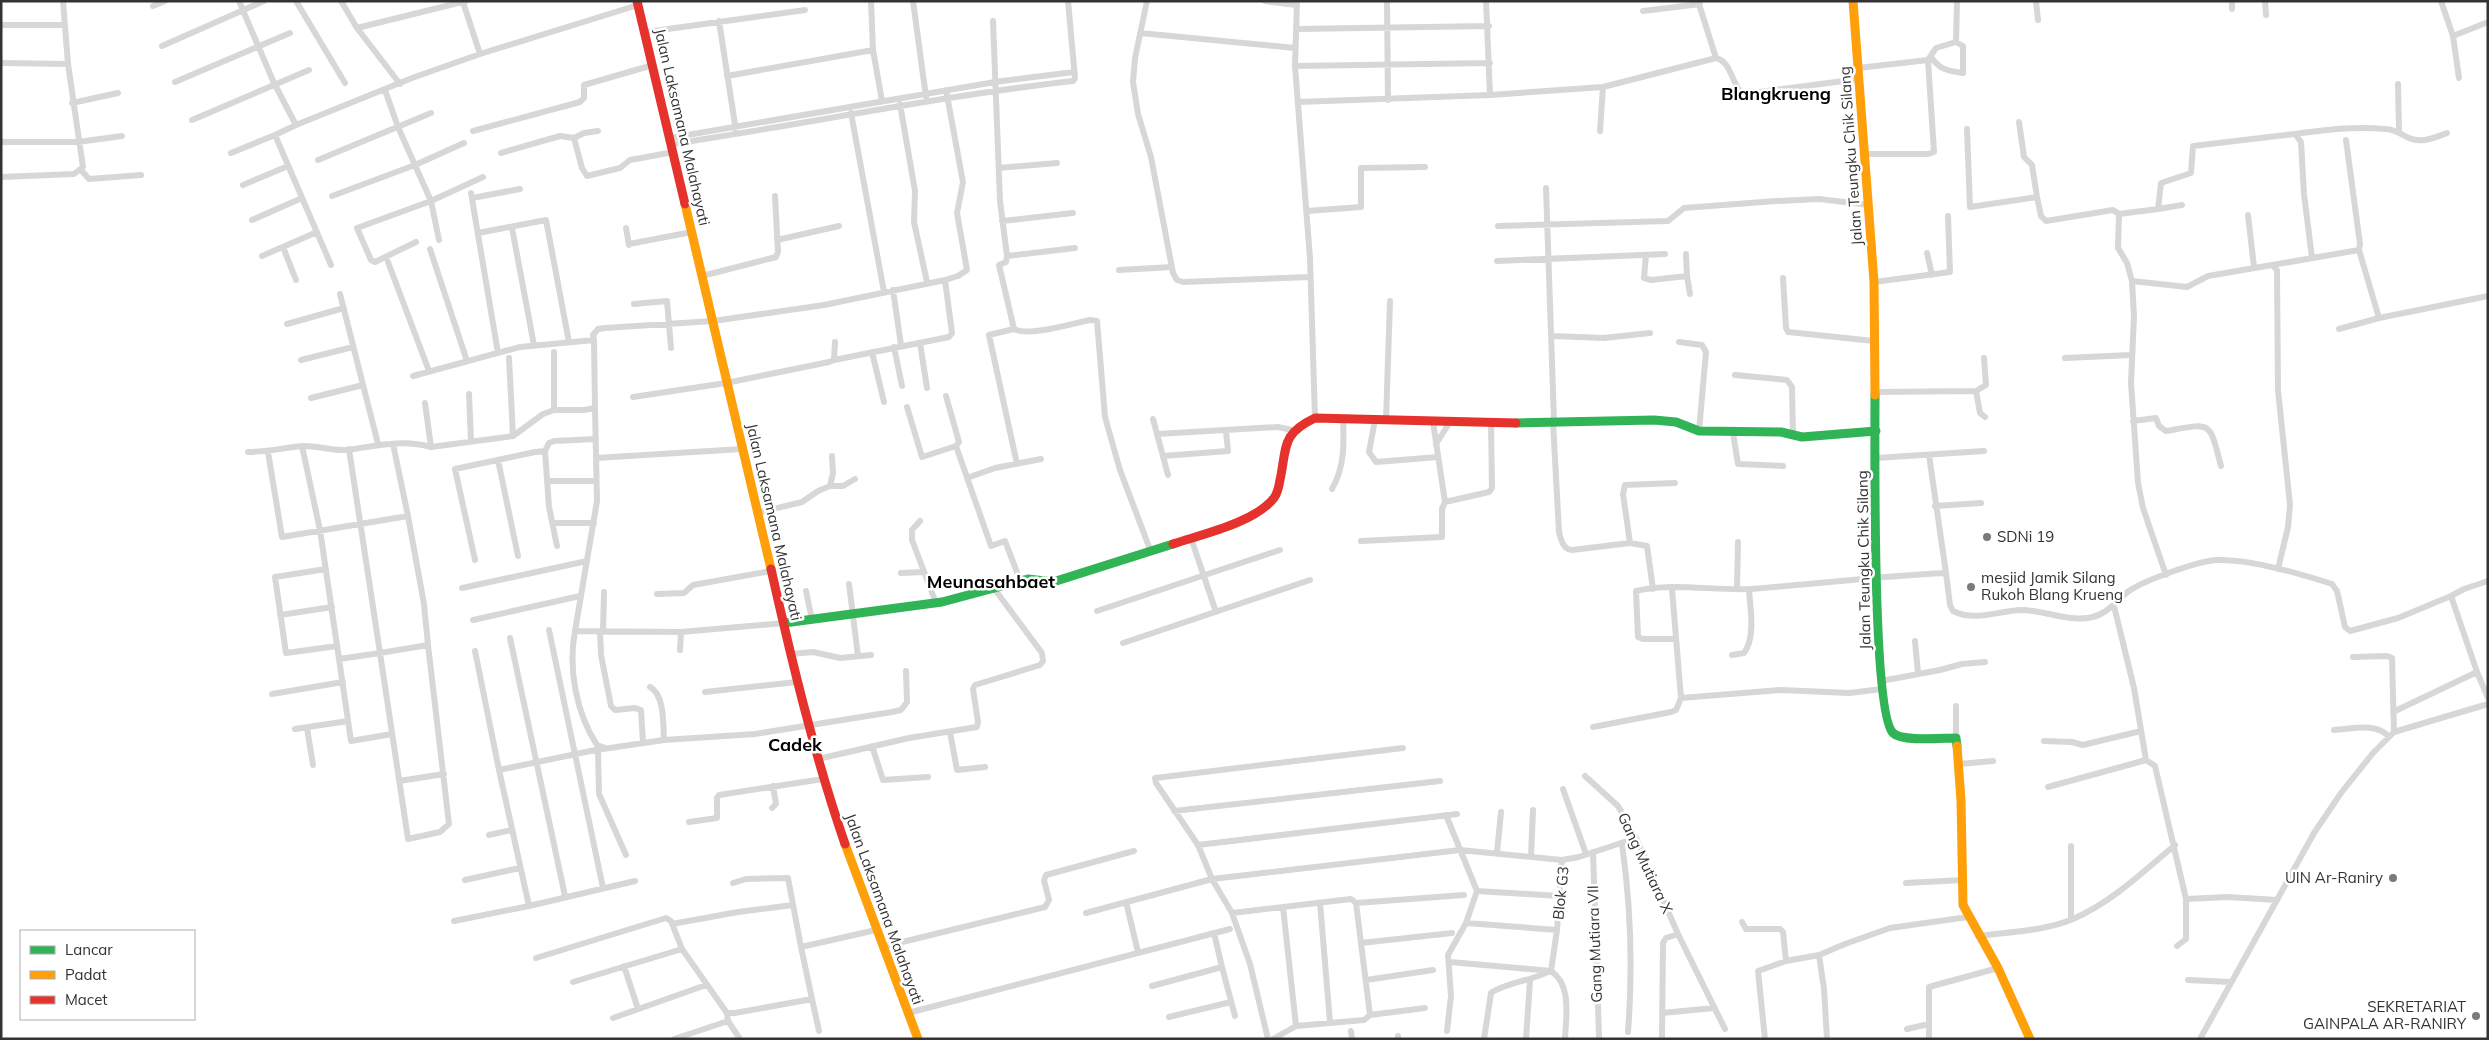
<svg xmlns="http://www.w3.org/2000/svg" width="2489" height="1040" font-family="Mulish,sans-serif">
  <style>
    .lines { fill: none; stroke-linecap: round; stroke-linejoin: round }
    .street { stroke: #d7d7d7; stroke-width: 6 }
    .fast { stroke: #30b455; stroke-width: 9 }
    .slow { stroke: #ff9f0a; stroke-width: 9 }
    .jam { stroke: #e5322d; stroke-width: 9 }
    .poi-dot { fill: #7a7a7a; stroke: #fff; stroke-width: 2 }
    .labels { text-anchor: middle; stroke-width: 5; stroke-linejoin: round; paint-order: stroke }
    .street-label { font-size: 15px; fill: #333; stroke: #fff }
    .poi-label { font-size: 15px; fill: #333; stroke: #fff; text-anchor: start }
    .quarter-label { font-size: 18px; font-weight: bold; fill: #000; stroke: #fff }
  </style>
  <rect width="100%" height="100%" fill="#fff"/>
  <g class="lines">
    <path class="street" d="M239 1 274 83 296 125 275 135 331 265
      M296 1 345 83
      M341 1 357 28 400 84
      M871 1 873 50 882 101
      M913 1 926 97
      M1147 1 1135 58 1133 82 1138 114 1151 157 1173 273 1177 280 1183 282 1310 277
      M1265 1 1296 5
      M1297 1 1295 66 1310 258 1315 418
      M1387 1 1388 100
      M1486 1 1490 95
      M1698 1 1716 58C1732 62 1731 84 1743 94L1859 79
      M2036 1 2038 20
      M2265 1 2266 15
      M2441 1 2453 36 2459 78
      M463 2 480 54
      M153 6 165 1
      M2232 9V1
      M1643 11 1700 4
      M719 21 736 131
      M993 21 1000 201 1007 256 1006 262 999 265 1014 329C1028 337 1074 323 1090 320L1097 321 1105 417 1120 470 1151 552
      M1 25H65
      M357 28 466 1
      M1296 29 1489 26
      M646 32 805 10
      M1140 33 1295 48
      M2453 36 2488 22
      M1956 42 1957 1
      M162 46 264 1
      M1 63 68 64 63 1
      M1295 66 1490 63
      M1858 68 1928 60 1936 48 1956 42 1963 46V73C1948 71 1940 70 1931 57
      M727 76 873 50
      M175 82 290 33
      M2398 84 2399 131
      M385 90 398 127 431 201 439 240
      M1298 102 1490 95 1603 87 1716 58
      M72 103 118 93
      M900 104 915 191 914 222 927 282
      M851 113 884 292
      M192 120 309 70
      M296 125 412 78 480 54 638 5
      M1967 129 1970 207 2037 197 2032 165 2024 157 2019 122
      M473 131 580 102 584 98V85L653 65
      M1600 131 1603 87
      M2295 134C2325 130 2354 126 2385 129 2395 129 2400 134 2409 138 2422 144 2436 137 2447 133
      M574 138 582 168 587 176 620 168 630 160 674 152
      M670 138 995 82 1074 72
      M1 142H78L122 136
      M672 144C806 124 939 96 1073 81L1075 78 1068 1
      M231 153 275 135
      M501 153 560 136 574 138 584 133 598 131
      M1865 154H1928L1934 152 1928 60
      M318 160 431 113
      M999 168 1057 163
      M81 170 89 179 141 175
      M1 177 74 174 83 167 68 64
      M243 185 288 166
      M1546 188 1554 421
      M471 193 498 353
      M332 196 415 165 464 143
      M2037 197 2041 216 2046 221 2113 210 2119 214
      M472 198 520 189
      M2158 209 2182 205
      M1307 211 1361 207V168L1425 167
      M2248 215 2254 267
      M252 220 302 198
      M1002 221 1073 213
      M1498 226 1668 221 1684 208 1776 201 1819 199 1869 205
      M512 228 534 345
      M626 228 629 245
      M478 233 546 220 569 342
      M777 240 839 226
      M416 242 375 262 371 260 357 228 431 201 483 177
      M629 244 692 232
      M283 247 296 280
      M430 249 467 361
      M2359 250 2379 318 2488 296
      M1927 253 1932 275
      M1646 255 1644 278 1651 280 1687 276 1686 254
      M262 256 317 232
      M1007 256 1075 248
      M1497 261 1665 254
      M388 262 429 371
      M2272 265 2359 250 2360 244 2346 140
      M1119 270 1172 267
      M702 276 776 257 778 252 775 196
      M1687 276 1690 294
      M1783 278 1786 328 1788 332 1874 341
      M2132 281 2187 287 2208 276 2272 265 2277 270 2278 390 2290 505 2288 527 2278 569
      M1874 282 1950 272 1948 216
      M893 290 901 345
      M340 294 378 444
      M634 304 667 301 671 348
      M287 324 344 308
      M1014 329 989 335 1017 464
      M2339 329 2379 318
      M1552 336 1604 338 1650 333
      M594 340 593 335 598 329 605 328 713 321 824 305 945 280 958 276 967 270 957 213 963 182 946 90
      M1679 342 1702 345 1706 352 1699 431
      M920 343 927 388
      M894 347 902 386
      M872 352 884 402
      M509 358 513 436
      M2065 358 2131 355
      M301 360 353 347
      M834 360 949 337 952 333 945 280
      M1735 375 1787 380 1792 387 1793 435
      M413 376 520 347 594 340 595 408
      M1976 391 1986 385 1984 358
      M1876 392 1976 391 1980 413 1985 417
      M469 394 471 441
      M946 396 959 442 956 446
      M633 397 726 383 829 362 834 360 835 342
      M311 398 363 385
      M425 403 431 447
      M907 407 922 457 956 446 991 546 1005 541 1020 580
      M554 410V352
      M1153 419 1168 475
      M1375 420 1369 452 1376 462 1438 457
      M1386 420 1390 301
      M2133 421 2156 418 2159 426 2166 431C2212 423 2209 420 2221 466
      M1433 422 1445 502
      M1553 422 1559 532C1561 540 1563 549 1572 550L1630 543 1647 546 1653 589
      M1733 433 1738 464 1783 466
      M1157 434 1278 427 1292 430
      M1436 444 1450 422
      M302 446 320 530 339 659 380 653 349 449
      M545 451 549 507 557 546
      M248 452C266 452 283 448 302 446 316 445 329 451 347 450 376 446 402 439 431 447L513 436 543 414 554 410H584L595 408 597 501 575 631
      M268 452 282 537 408 516 393 444
      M1163 456 1228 451 1226 431
      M596 458 742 449
      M1876 458 1984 451
      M498 460 518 556
      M967 478 995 468 1041 459
      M548 481H596
      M830 486 833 473 832 456
      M1332 489C1345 466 1344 443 1343 418
      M1935 506 1981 503
      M757 513 802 502 818 491 830 486H843L855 479
      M408 516 424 604 428 645 380 653 408 839 440 832 449 824 428 645
      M920 521 912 530V540L936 603
      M552 523H594
      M1191 538 1216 612
      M1361 541 1442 537V509L1445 502 1489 492 1492 488 1491 422
      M1630 543 1623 494 1625 485 1675 483
      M475 560 455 469 535 452 545 451 549 443 554 441 596 439
      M326 569 275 577 286 653 337 646
      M901 573 923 572
      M1946 573 1950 605 1953 611C1975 622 1998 611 2021 610 2043 610 2066 621 2088 618 2108 615 2115 601 2129 591 2145 580 2198 561 2217 560 2249 559 2301 574 2332 584L2337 591 2345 627 2350 631 2398 618 2451 596 2477 672 2488 698
      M2166 575 2143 508 2138 483 2131 383 2134 316 2132 281 2127 263 2118 248 2119 214 2158 209 2161 183 2191 173 2193 146 2295 134 2301 142 2304 194 2312 258
      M849 584 858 656
      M462 588 587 561
      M1737 588 1738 542
      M806 591 812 620
      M657 594 684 593 693 585 771 571
      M2451 596 2464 589 2488 581
      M2114 606 2134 688 2146 760 2155 766 2186 899V939L2177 946
      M1097 611 1280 550
      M280 615 332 607
      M473 620 580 596
      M549 630 603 888
      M600 632 601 655 611 706 615 710 635 708 641 710 643 743
      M603 632 604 592
      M681 632 575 631C568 668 576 713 597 745L605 748 603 749 664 740 755 734 892 712 901 710 907 702 906 671
      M510 638 565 896
      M1676 639H1643L1638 637 1636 591C1673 582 1714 591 1751 589 1816 584 1881 576 1946 573L1929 455
      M1915 641 1918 673
      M1123 643 1310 580
      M680 650 681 632 784 623
      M475 651 499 770
      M791 654 813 652 840 658 871 655
      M1732 655 1744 653C1756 637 1750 607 1749 589
      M2353 657 2387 656 2392 658 2394 732
      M339 659 351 741 392 734
      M1881 681 1940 670 1962 664 1985 662
      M650 687C665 695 663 725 664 740
      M705 692 797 682
      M272 694 343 682
      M1681 698 1781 690 1849 693 1882 689
      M1956 706V738
      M2393 712 2477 672
      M1593 727 1671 712 1676 710 1681 698 1672 589
      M307 728 313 765
      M295 729 348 721
      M2334 730C2353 729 2376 722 2389 737
      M950 732 957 770 985 767
      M2044 741 2072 742 2083 745 2141 731
      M872 746 883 780 928 777
      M598 750 599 794 626 855
      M818 759 909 738 977 727 978 722 973 689 975 685 1040 665 1043 661 1042 653 993 587
      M1959 764 1993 761
      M1585 776 1618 806 1636 838 1678 934 1725 1029
      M399 781 444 774
      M2048 787 2146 760
      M1563 789 1586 854
      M772 808 776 804 773 786
      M1174 811 1440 781
      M1446 815 1477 891 1466 923 1448 955 1451 996 1447 1031
      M689 822 717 818V798L719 795 823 779
      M489 835 511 830
      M1622 844C1631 907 1633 968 1628 1032
      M1198 845 1457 814
      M2071 846V920
      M1593 852 1599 1037
      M1497 853 1501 812
      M1531 856 1533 810
      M465 880 520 868
      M733 883 746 879 788 878 801 947
      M1906 883 1963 880
      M1477 891 1559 896
      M2186 899 2228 897 2277 900
      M1126 902 1138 952
      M1320 903 1330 1022
      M529 906 499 770 605 748
      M1086 913 1212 879 1460 850 1562 860
      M1232 913 1351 899 1356 903 1464 895
      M454 921 529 906 635 881
      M1742 922 1746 929H1780L1783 932 1786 961 1758 971 1765 1039
      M1466 923 1557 930
      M672 924 738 912 793 905
      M1978 936C2008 932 2045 931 2073 919 2112 902 2143 872 2175 845
      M1361 943 1452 933
      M882 947 1045 907 1049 900 1044 880 1046 875 1134 851
      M536 958 666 918 671 921 682 949 727 1013 728 1021 740 1039
      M1786 961 1819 955
      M1450 962 1551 971C1572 985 1566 1016 1565 1039
      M624 966 638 1009
      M1222 967 1235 1016
      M1551 971 1557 930 1562 860 1579 857 1636 838
      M1366 980 1433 970
      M2188 980 2231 982
      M573 982 682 949
      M1152 986 1222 967 1214 933
      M812 999 801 947 876 930
      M727 1013H735L812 999 819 1031
      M908 1013 1230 929
      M1662 1013 1714 1008
      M1370 1015 1425 1008
      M1169 1017 1231 1002
      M613 1018 706 985
      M1296 1026 1364 1020 1370 1015 1356 903
      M1907 1029 1929 1024
      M1351 1031 1352 1039
      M1398 1036V1039
      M1662 1037 1663 943 1666 938 1678 934
      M674 1039 728 1021
      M1268 1039 1250 964 1232 913 1212 879 1198 845 1156 783 1155 778 1403 748
      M1273 1039 1296 1026 1283 907
      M1484 1039 1491 993C1504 983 1532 981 1550 971
      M1526 1039 1530 981
      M1827 1039 1824 989 1819 955 1845 944 1890 928 1968 917
      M1929 1039V987L1998 968
      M2200 1039 2314 833 2341 793 2373 753 2394 732 2488 704"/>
    <path class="fast" d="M1875 395C1875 441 1872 713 1893 733 1902 742 1942 738 1956 738L1957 746
      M1516 423 1654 420 1676 422 1699 431 1781 432 1802 437 1876 431
      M784 623 942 602 1028 579 1053 582 1173 544"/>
    <path class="slow" d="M1853 1 1874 282 1875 395
      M685 204 771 569
      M1957 746 1961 800 1963 905 1998 968 2030 1039
      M845 844 918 1039"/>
    <path class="jam" d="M637 1 685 204
      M1173 544C1203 534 1254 523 1274 498 1278 493 1279 486 1280 480 1287 447 1281 434 1315 418L1516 423
      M771 569C792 662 814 754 845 844"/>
  </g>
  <g class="poi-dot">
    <circle cx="1987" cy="537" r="5"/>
    <circle cx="1971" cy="587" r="5"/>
    <circle cx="2393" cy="878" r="5"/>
    <circle cx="2476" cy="1016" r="5"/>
  </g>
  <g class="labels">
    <g class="street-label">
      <text transform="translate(682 127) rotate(77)" y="5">Jalan Laksamana Malahayati</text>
      <text transform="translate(1851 156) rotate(-94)" y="5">Jalan Teungku Chik Silang</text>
      <text transform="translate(774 522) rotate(77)" y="5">Jalan Laksamana Malahayati</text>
      <text transform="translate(1864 560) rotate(-91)" y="5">Jalan Teungku Chik Silang</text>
      <text transform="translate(1645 863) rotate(65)" y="5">Gang Mutiara X</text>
      <text transform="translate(1561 893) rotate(-84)" y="5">Blok G3</text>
      <text transform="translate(884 909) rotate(70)" y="5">Jalan Laksamana Malahayati</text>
      <text transform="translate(1595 944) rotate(-92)" y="5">Gang Mutiara VII</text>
    </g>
    <g class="poi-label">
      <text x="1997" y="542">SDNi 19</text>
      <text x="1981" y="583">mesjid Jamik Silang<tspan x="1981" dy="17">Rukoh Blang Krueng</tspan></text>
      <text x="2383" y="883" text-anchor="end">UIN Ar-Raniry</text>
      <text x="2466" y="1012" text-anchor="end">SEKRETARIAT<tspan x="2466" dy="17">GAINPALA AR-RANIRY</tspan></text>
    </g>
    <g class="quarter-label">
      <text x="1776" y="100">Blangkrueng</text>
      <text x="991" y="588">Meunasahbaet</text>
      <text x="795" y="751">Cadek</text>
    </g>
  </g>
  <rect width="2489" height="1040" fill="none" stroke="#333333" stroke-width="5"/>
  <rect x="20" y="930" width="175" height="90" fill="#ffffff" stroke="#adadad"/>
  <rect x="30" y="946" width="25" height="8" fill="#30b455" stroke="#adadad"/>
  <text x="65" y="955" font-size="15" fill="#333333">Lancar</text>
  <rect x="30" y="971" width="25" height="8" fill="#ff9f0a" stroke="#adadad"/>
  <text x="65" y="980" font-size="15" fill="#333333">Padat</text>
  <rect x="30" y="996" width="25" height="8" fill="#e5322d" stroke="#adadad"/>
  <text x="65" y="1005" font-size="15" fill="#333333">Macet</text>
</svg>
